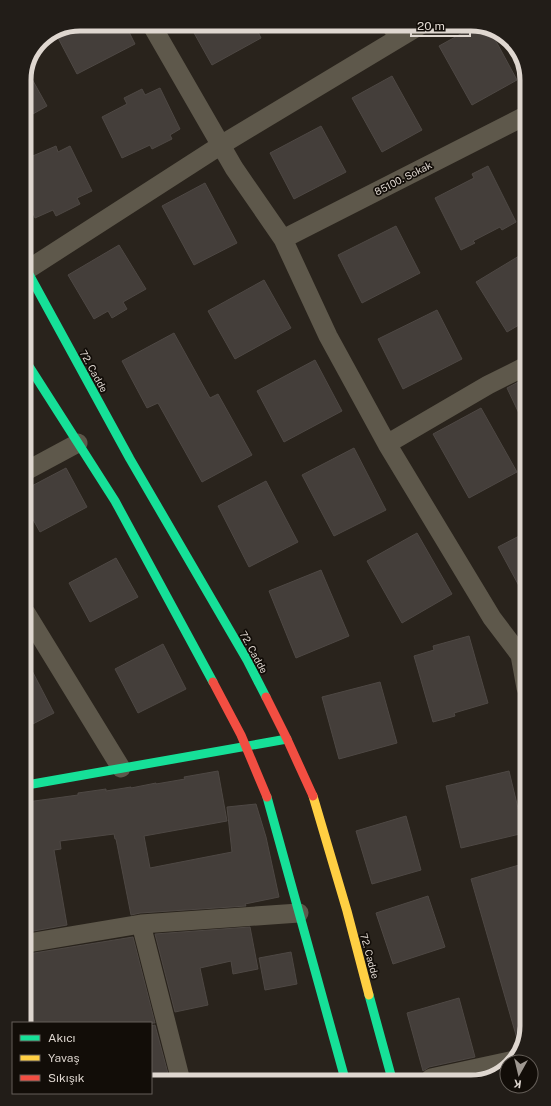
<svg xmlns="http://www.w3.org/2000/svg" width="551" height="1106" font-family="'Public Sans',sans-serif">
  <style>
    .building { fill: #443e3a; stroke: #4e4844 }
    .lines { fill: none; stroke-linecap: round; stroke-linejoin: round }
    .street { stroke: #5e584b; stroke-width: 19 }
    .fast { stroke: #16e098; stroke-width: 9 }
    .slow { stroke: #ffcf43; stroke-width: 9 }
    .jam { stroke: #f24e42; stroke-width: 9 }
    .labels { text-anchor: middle; stroke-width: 3.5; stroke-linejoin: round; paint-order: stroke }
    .street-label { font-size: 10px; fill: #dfd7d0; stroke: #120d08 }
    .rim { fill: none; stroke: #dfd7d0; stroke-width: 5 }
  </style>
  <rect width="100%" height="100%" fill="#29231c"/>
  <path class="building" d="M80 24H125L135 44 77 74 56 34Z
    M189 24H254L261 38 212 65Z
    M477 25 490 30 517 80 472 105 439 46Z
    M27 70 47 106 24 119V76Z
    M392 76 422 130 382 152 352 98Z
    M160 88 180 129 170 135 172 139 152 149 150 145 122 158 102 117 127 104 124 98 142 89 145 95Z
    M321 126 346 172 294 199 270 153Z
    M56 146 58 152 70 146 92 191 77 198 80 204 56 216 53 210 35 218 25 195 24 168 31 165 28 158Z
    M488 166 516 222 502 230 500 227 473 241 475 243 461 250 435 198 474 178 472 174Z
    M205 183 237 243 194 265 162 206Z
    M396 226 420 273 362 303 338 255Z
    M119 245 146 289 123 302 127 309 112 318 108 311 94 319 68 275Z
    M524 253V322L507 332 476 282Z
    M264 280 291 328 235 359 208 311Z
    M437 310 462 359 403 389 378 339Z
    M174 333 210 398 218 394 252 455 202 482 158 403 147 408 122 361Z
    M315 360 342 411 284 442 257 391Z
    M524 379V424L507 388Z
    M481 408 517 472 469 498 433 434Z
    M354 448 386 510 334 536 302 475Z
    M66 468 87 507 40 532 26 507V489Z
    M266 481 298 542 249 567 218 506Z
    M417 533 452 594 402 623 367 561Z
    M525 533V597L498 547Z
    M116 558 138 597 90 622 69 583Z
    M321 570 349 636 296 658 269 591Z
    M469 636 488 703 454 713 455 716 433 722 414 656 434 650 433 646Z
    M163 644 186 689 138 713 115 669Z
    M27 661 54 713 27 727Z
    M380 682 397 743 339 759 322 697Z
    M218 771 227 821 144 836 150 868 232 852 227 807 256 804 266 837 279 897 245 904 246 906 140 913 131 915 116 839H115L114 834 60 841 61 849 54 850 67 925 28 932 27 802 78 795V793L106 789V791L131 787V788L156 783V784L185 779 184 777Z
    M509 771 524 833 461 848 446 786Z
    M406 816 421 870 372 884 356 831Z
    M526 863 527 1026 520 1049 471 879Z
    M428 896 445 947 393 964 376 913Z
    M250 927 258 969 233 974 231 961 200 968 208 1005 175 1012 155 934Z
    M133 937 155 1023H28V954Z
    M291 952 297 984 265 990 259 958Z
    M459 998 475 1057 429 1067 423 1071 407 1013Z
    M155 1025 170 1081H151V1026Z"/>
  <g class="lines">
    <path class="street" d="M151 24 234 168 283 239 328 336 387 444 492 618 520 655 526 688
      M390 24 399 38
      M283 239 523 117
      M27 270 221 145 422 24
      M387 444 488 385 524 367
      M26 471 78 443
      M26 613 121 768
      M141 924 181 1081
      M28 943 141 924 299 913
      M431 1078 514 1060"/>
    <path class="fast" d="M25 267 130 459 247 660 266 697
      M25 360 115 501 213 682
      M27 785 287 739
      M267 797 345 1079
      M369 995 392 1079"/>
    <path class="slow" d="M313 796 347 911 369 995"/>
    <path class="jam" d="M213 682 241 735 267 797
      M266 697 287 739 313 796"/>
  </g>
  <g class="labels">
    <g class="street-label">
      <text transform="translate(403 178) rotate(-27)" y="4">85100. Sokak</text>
      <text transform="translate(94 371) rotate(61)" y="4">72. Cadde</text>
      <text transform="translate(254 652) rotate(61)" y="4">72. Cadde</text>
      <text transform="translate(370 956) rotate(75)" y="4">72. Cadde</text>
    </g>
  </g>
  <path d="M0 0H551V1106H0ZM80 31H471A49 49 0 0 1 520 80V1026A49 49 0 0 1 471 1075H80A49 49 0 0 1 31 1026V80A49 49 0 0 1 80 31Z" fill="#221d18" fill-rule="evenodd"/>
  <path class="rim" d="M80 31H471A49 49 0 0 1 520 80V1026A49 49 0 0 1 471 1075H80A49 49 0 0 1 31 1026V80A49 49 0 0 1 80 31Z"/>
  <rect x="12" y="1022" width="140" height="72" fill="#120d08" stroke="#645e58"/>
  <rect x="20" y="1035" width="20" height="6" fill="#16e098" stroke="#645e58"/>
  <text x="48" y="1042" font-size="12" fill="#dfd7d0">Akıcı</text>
  <rect x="20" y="1055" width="20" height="6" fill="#ffcf43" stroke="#645e58"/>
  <text x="48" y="1062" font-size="12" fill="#dfd7d0">Yavaş</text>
  <rect x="20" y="1075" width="20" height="6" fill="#f24e42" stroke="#645e58"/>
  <text x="48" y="1082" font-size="12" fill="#dfd7d0">Sıkışık</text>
  <g transform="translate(519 1074) rotate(188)"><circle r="19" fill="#120d08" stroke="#645e58"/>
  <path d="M0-3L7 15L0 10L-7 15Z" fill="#9f9891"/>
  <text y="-6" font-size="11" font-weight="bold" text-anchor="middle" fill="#dfd7d0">K</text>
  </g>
  <path d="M411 30v6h59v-6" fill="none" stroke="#dfd7d0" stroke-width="2"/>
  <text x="417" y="30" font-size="12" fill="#dfd7d0" stroke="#120d08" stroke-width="3" paint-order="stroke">20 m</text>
</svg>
